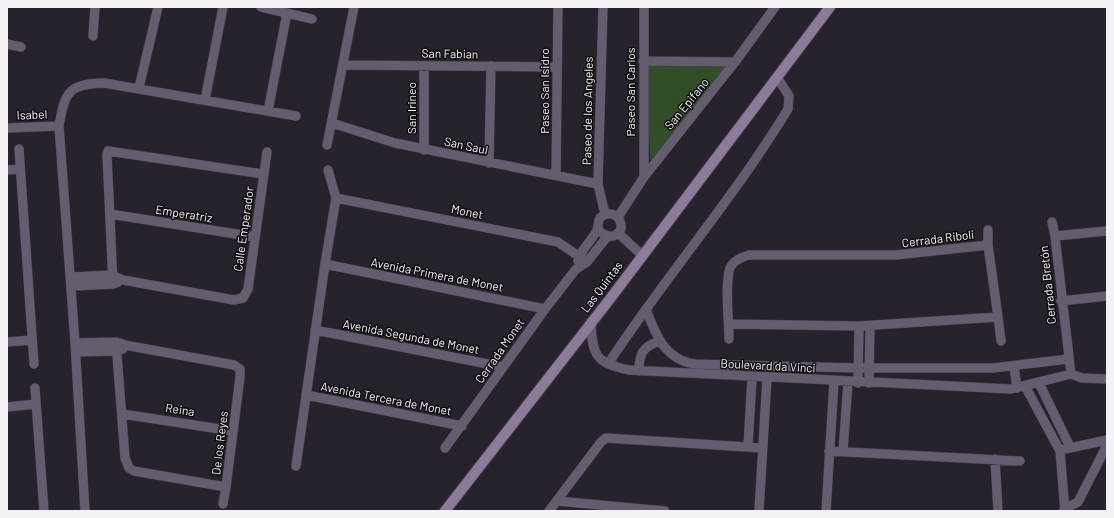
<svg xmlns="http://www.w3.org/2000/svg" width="1114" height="518" font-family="Barlow,sans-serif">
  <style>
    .green { fill: #314e29 }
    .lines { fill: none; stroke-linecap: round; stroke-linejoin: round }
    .street-casing { stroke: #443f47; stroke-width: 10 }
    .secondary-casing { stroke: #443f47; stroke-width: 12 }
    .street { stroke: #665c70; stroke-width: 9 }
    .secondary { stroke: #8c7b9b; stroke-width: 10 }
    .labels { text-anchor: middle; stroke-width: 3; stroke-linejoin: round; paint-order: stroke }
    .street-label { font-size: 12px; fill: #f3f0f6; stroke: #0f0d10 }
  </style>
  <rect width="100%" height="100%" fill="#27222b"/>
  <path class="green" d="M646 64 729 67 653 163 650 159Z"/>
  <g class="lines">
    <g class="street-casing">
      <path id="street" d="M261 7 312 19
        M603 7 598 184 605 214
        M93 36 95 7
        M7 44 21 47
        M643 61 735 62
        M343 65 557 67
        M424 66V150
        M139 88 158 7
        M205 100 223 7
        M268 111 287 13
        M332 123 395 143 598 184
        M7 128 59 126
        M327 145 354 7
        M19 149 34 364
        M489 163 491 66
        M7 170 20 169
        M556 175 558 7
        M644 177V7
        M336 198 558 242 587 262
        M110 214 255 237
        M618 217 644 177 735 62 775 7
        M1052 222 1055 236
        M988 230V245
        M618 233 642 255
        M578 261C581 249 592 241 597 230 599 226 597 222 600 218 606 211 617 213 620 221 626 236 607 242 598 229
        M325 264 545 309
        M71 277 112 275 123 280 234 300 243 298 248 289 267 152
        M113 284 107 155 108 151 263 174
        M72 286 113 284 118 282
        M1061 301 1107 296
        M646 309C655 334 665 360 695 364L859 368H993L1068 359
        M998 317 1001 341
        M591 322C592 356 596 363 629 370L1011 389 1071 374
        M729 324 859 326 998 317 988 245 896 255H749C742 257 735 260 731 266 724 278 729 323 729 339
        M315 330 503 367
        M7 342 32 340
        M75 343 116 342 130 346 234 365 240 369V377L226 487 134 471 129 468 125 458 116 342
        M76 352 117 351 123 349
        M608 364C665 277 734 198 788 109L789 96 777 77
        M1014 367 1017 388
        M639 371C639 353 643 347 659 341
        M1071 374 1055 236 1107 231
        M1071 374 1082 378 1107 379
        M858 383 859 326
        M869 383 870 326
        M1039 383 1070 447
        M1025 386 1060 451 1065 511
        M35 388 44 511
        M306 395 462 426
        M7 407 36 404
        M122 414 233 431
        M748 446 752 378
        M445 448 545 309 576 269 587 262 607 237
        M1065 449 1107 440
        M829 451 1020 461
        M843 451 848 382
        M995 459 998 511
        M296 466 325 264 336 198 328 170
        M557 501 665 511
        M223 504 226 487
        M1064 509 1078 502 1107 445
        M85 511 75 343 59 126C65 92 68 84 104 83L296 116
        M549 511 601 442 606 438 763 448
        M759 511 767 378
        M826 511 834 382"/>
    </g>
    <g class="secondary-casing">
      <path id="secondary" d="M445 511 613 295 830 7"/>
    </g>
    <use href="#street" class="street"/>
    <use href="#secondary" class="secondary"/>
  </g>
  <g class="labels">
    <g class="street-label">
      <text transform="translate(450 54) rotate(1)" y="4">San Fabian</text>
      <text transform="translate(545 91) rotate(-90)" y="4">Paseo San Isidro</text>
      <text transform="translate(631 92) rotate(-90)" y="4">Paseo San Carlos</text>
      <text transform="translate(687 104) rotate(-51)" y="4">San Epifano</text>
      <text transform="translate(412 108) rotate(-90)" y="4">San Irineo</text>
      <text transform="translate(588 111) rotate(-89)" y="4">Paseo de los Angeles</text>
      <text transform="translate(32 115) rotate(-2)" y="4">Isabel</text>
      <text transform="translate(466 146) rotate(12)" y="4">San Saul</text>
      <text transform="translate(467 212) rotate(11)" y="4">Monet</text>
      <text transform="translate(184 214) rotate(9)" y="4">Emperatriz</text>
      <text transform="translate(244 229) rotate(-82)" y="4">Calle Emperador</text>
      <text transform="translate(938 239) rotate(-7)" y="4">Cerrada Riboli</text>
      <text transform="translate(437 275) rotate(11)" y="4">Avenida Primera de Monet</text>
      <text transform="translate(1048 285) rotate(-96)" y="4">Cerrada Bretón</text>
      <text transform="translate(602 287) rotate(-53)" y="4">Las Quintas</text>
      <text transform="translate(411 337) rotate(11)" y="4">Avenida Segunda de Monet</text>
      <text transform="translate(500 351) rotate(-55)" y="4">Cerrada Monet</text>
      <text transform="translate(768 366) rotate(3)" y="4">Boulevard da Vinci</text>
      <text transform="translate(386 399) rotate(11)" y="4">Avenida Tercera de Monet</text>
      <text transform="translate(180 410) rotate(9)" y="4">Reina</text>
      <text transform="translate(220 443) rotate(-83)" y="4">De los Reyes</text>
    </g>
  </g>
  <rect width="1114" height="518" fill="none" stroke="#f3f0f6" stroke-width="16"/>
</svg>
